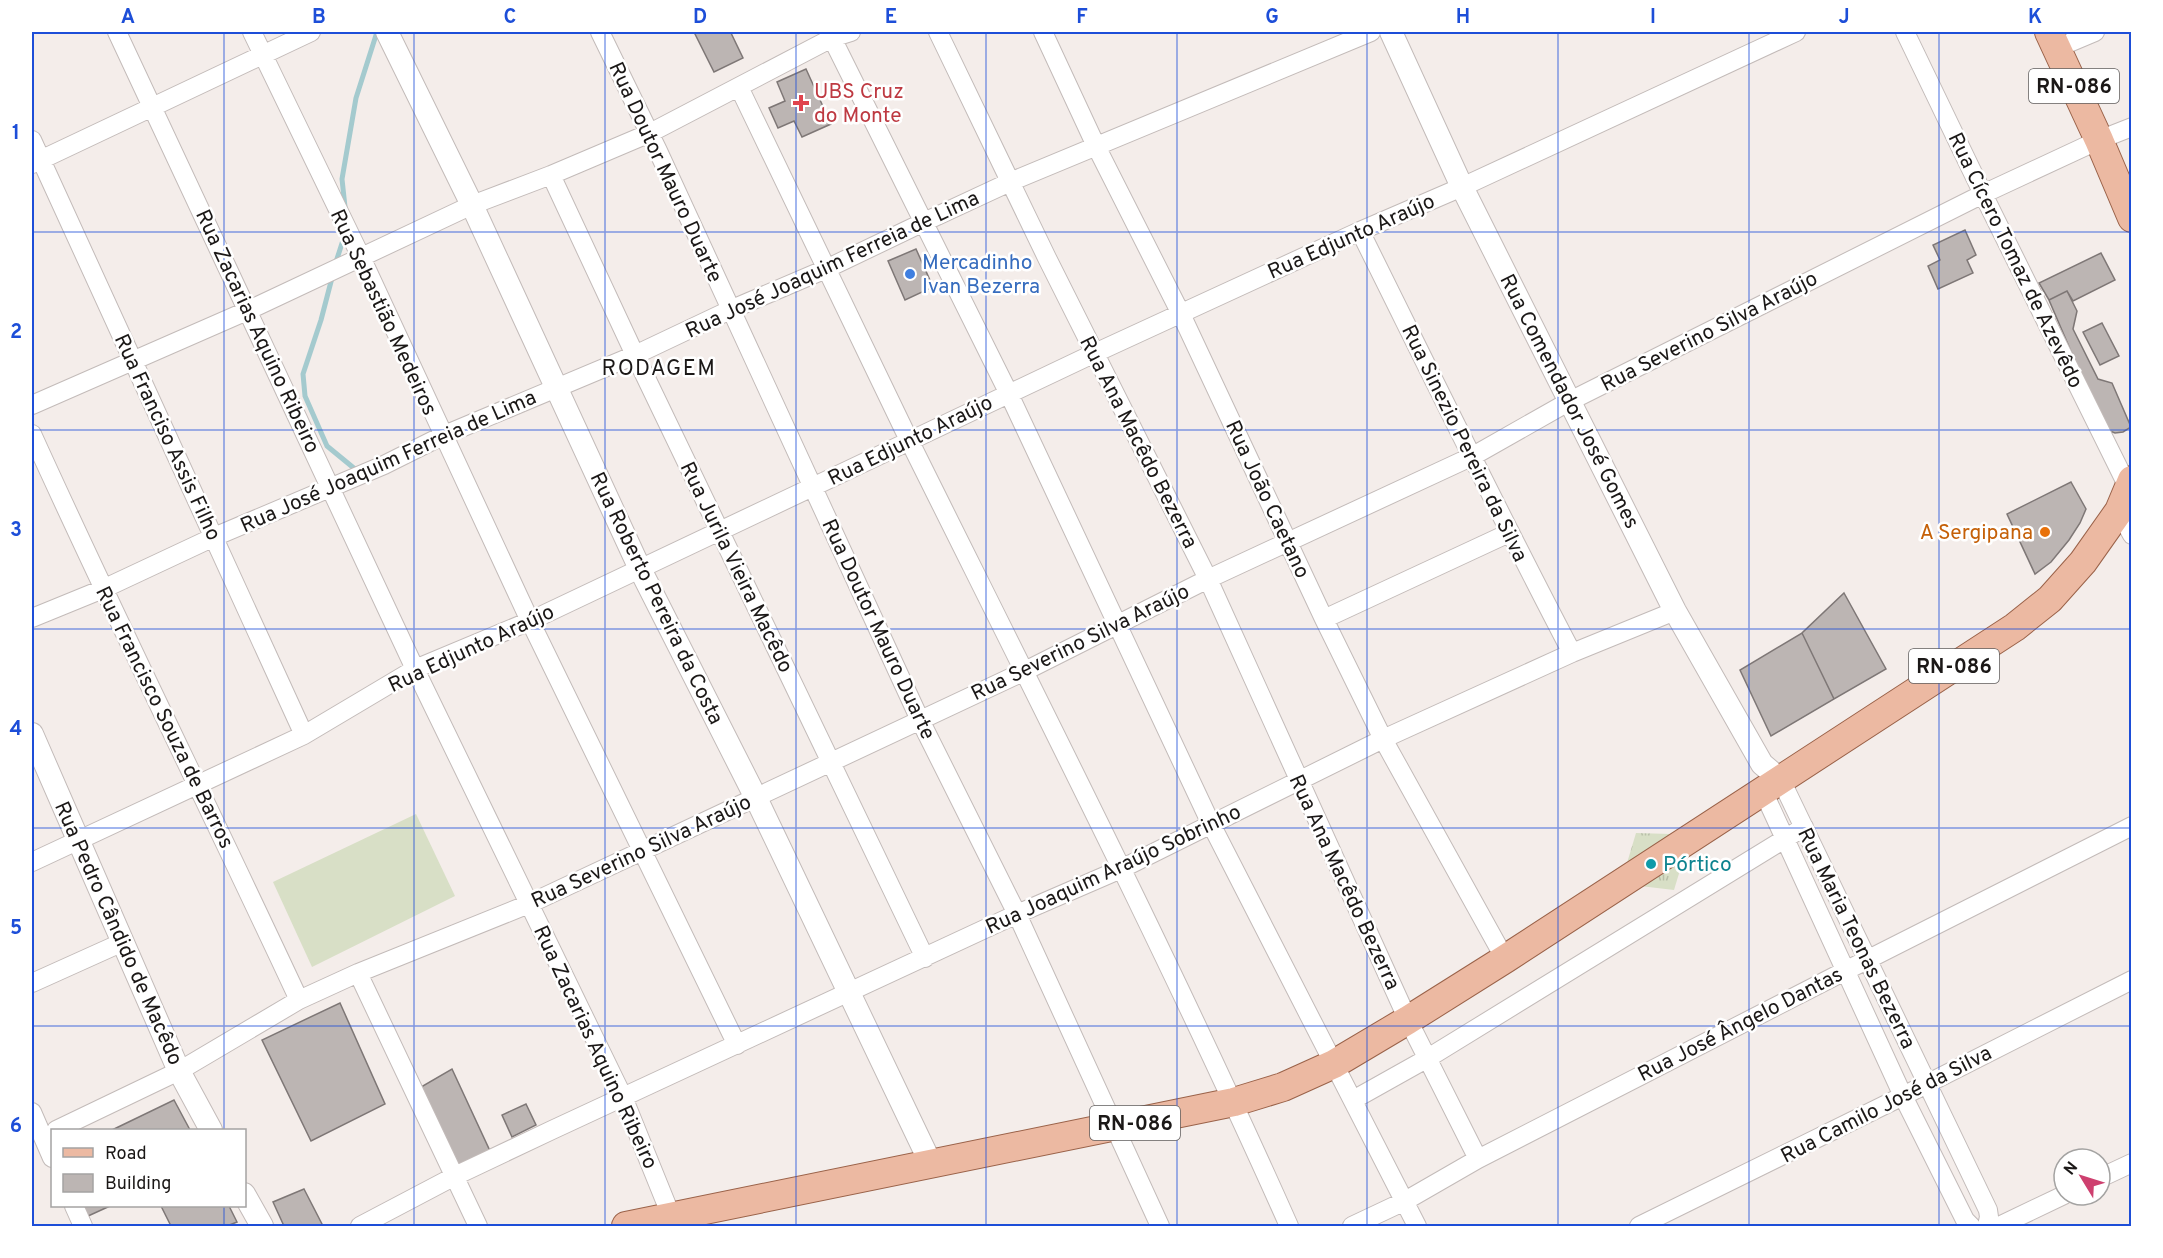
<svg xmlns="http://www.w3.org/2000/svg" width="2163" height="1258" font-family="Overpass,sans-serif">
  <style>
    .grass { fill: #d8dfc6 }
    .park { fill: url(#park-tufts) }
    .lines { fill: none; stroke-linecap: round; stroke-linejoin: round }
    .stream { stroke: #a4cace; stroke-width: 5 }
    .building { fill: #bcb5b3; stroke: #7e7776; stroke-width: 1.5 }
    .minor-casing { stroke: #c3bbb9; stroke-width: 20 }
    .tertiary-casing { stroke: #c3bbb9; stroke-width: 24 }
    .primary-casing { stroke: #9a6249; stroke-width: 30 }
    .minor { stroke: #fff; stroke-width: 18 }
    .tertiary { stroke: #fff; stroke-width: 22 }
    .primary { stroke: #ecb9a2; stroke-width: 28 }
    .grid { fill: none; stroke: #1d4ed8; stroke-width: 1.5; stroke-opacity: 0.55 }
    .health-dot { fill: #e0444e; stroke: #fff; stroke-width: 2 }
    .shop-dot { fill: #3f7fe0; stroke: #fff; stroke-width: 2 }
    .food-dot { fill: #e8710a; stroke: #fff; stroke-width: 2 }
    .culture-dot { fill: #0f9aa8; stroke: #fff; stroke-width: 2 }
    .labels { text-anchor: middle; stroke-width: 5; stroke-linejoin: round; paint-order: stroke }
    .shield { fill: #fff; stroke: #5f5d5d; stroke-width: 1.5 }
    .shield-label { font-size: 20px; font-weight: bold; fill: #1b1817 }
    .health-label { font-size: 21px; fill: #be3a42; stroke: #fff; text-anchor: start }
    .street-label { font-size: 21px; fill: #1b1817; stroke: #fff }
    .shop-label { font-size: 21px; fill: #366cbe; stroke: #fff; text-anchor: start }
    .food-label { font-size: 21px; fill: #c56008; stroke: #fff; text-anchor: end }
    .culture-label { font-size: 21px; fill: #0d838f; stroke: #fff; text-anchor: start }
    .neighbourhood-label { font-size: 22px; letter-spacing: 1.5px; fill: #1b1817; stroke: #fff }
    .neatline { fill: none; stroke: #1d4ed8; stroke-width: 2 }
    .grid-label { font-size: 20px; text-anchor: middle; font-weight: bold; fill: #1d4ed8 }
  </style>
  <defs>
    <pattern id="park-tufts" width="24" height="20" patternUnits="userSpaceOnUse" patternTransform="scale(1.5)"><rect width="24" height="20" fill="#d8dfc6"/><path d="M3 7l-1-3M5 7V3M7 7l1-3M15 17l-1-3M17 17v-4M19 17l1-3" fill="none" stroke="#b9bfa9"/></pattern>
  </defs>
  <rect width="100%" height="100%" fill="#f4edea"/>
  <path class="grass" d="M416 814 455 896 312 967 273 882Z"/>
  <path class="park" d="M1636 833 1671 834 1684 857 1674 890 1640 886 1627 863Z"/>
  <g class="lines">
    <path class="stream" d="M345 207 342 179 356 98 377 32
      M335 265 345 234
      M333 274 321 320 303 374 305 396 327 446 355 469"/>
  </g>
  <path class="building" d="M694 32H735L731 33 743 58 714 72Z
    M806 69 831 124 802 137 794 121 778 128 769 108 785 101 777 82Z
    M1965 230 1976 255 1967 260 1973 273 1938 289 1928 266 1940 260 1933 245Z
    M916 249 933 287 905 300 888 261Z
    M2101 253 2115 280 2073 301 2067 291 2049 300 2039 283Z
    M2067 291 2077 311 2073 329 2098 379 2112 383 2131 427 2123 432 2115 433 2107 430 2103 426 2049 300Z
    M2102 323 2119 356 2100 365 2083 332Z
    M2071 482 2086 509 2080 523 2069 540 2051 562 2035 574 2007 514Z
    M1844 593 1886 669 1834 699 1802 633Z
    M1802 633 1834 699 1771 736 1740 670Z
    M340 1003 385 1104 311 1141 262 1040Z
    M452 1069 490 1151 459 1166 421 1087Z
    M174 1100 190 1130H112Z
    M526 1104 536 1125 512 1137 502 1115Z
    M304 1189 323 1226H284L273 1202Z
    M81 1206H110L86 1217Z
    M161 1206H229L237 1222 227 1226H171Z"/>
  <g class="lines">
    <g class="minor-casing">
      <path id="minor" d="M117 32 415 669 623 1097 672 1218
        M252 32 361 257 530 621 737 1045
        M600 32 658 151 920 720 1017 914 1160 1226
        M829 32 1009 394 1211 824 1417 1226
        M938 32 1047 258 1208 579 1408 1020 1478 1159
        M1043 32 1096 146 1181 314 1324 619 1383 739 1505 959
        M1905 32 1983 194 2128 487
        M2057 48 2095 32
        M739 87C796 205 852 324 910 442 1039 702 1171 961 1289 1226
        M32 140 304 735
        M32 164 311 32
        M551 175 635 355 925 958
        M1360 231C1430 372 1499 514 1572 653
        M32 405 249 310 472 205 551 175 650 133 832 38 851 32
        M32 434C118 624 211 811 299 1000
        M2119 511 2132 535
        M32 618 103 589 214 537 384 465 442 436 635 355 730 310 826 269 924 222 1010 182 1371 32
        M1324 619 1509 533
        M1781 780 1988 1210 1989 1217 1987 1226
        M1763 791 1903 1096 1965 1220 1971 1226
        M32 862 304 735 415 669 530 621 1095 353 1360 231 1462 187 1796 32
        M358 973 478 1226
        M32 983 123 942
        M1353 1100 1428 1058 1804 827
        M32 1112 52 1158
        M56 1130 179 1071 299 1000 358 973 529 904 1025 671 1208 579 1473 456 1570 401 1983 194 2099 140 2132 127
        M2100 1178 2132 1163
        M74 1206 83 1226
        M360 1226 455 1176 552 1130 1017 914 1121 869 1383 739 1572 653 1675 611
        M1352 1226 1405 1201 1478 1159 1845 971 2132 826
        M1639 1226 1903 1096 2132 980
        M1999 1226 2064 1195"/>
    </g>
    <g class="tertiary-casing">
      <path id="tertiary" d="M387 32 472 205 640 569 756 798 931 1164
        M1391 32 1462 187 1675 611 1762 764 1781 780
        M32 734 179 1071 211 1130
        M244 1194 262 1226"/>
    </g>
    <g class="primary-casing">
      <path id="primary" d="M2049 32 2099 140 2132 218
        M626 1226 1234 1102 1283 1087 1334 1064 1408 1020 1505 959 2015 627 2050 599 2083 562 2119 511 2132 480"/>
    </g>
    <use href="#minor" class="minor"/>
    <use href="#tertiary" class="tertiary"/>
    <use href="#primary" class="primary"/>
  </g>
  <path class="grid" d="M224 32V1130M414 32V1226M605 32V1226M796 32V1226M986 32V1226M1177 32V1226M1367 32V1226M1558 32V1226M1749 32V1226M1939 32V1226M32 232H2132M32 430H2132M32 629H2132M32 828H2132M32 1026H2132M224 1206V1226"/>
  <path class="health-dot" d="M798 94h6v6h6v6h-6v6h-6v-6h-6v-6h6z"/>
  <circle class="shop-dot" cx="910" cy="274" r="6"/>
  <circle class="food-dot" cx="2045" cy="532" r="6"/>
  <circle class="culture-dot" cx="1651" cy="864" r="6"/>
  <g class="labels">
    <g class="shield">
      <rect x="2029" y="69" width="90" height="34" rx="4.5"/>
      <rect x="1909" y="649" width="90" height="34" rx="4.5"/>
      <rect x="1090" y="1106" width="90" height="34" rx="4.5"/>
    </g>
    <g class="shield-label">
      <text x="2074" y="93">RN-086</text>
      <text x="1954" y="673">RN-086</text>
      <text x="1135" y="1130">RN-086</text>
    </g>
    <g class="health-label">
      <text x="814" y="98">UBS Cruz<tspan x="814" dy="24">do Monte</tspan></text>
    </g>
    <g class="street-label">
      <text transform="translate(666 172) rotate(65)" y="7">Rua Doutor Mauro Duarte</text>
      <text transform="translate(1351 236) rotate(-24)" y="7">Rua Edjunto Araújo</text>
      <text transform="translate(2016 260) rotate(64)" y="7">Rua Cícero Tomaz de Azevêdo</text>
      <text transform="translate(832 264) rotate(-25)" y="7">Rua José Joaquim Ferreia de Lima</text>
      <text transform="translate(384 312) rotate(65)" y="7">Rua Sebastião Medeiros</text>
      <text transform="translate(258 331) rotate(65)" y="7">Rua Zacarias Aquino Ribeiro</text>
      <text transform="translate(1709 331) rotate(-27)" y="7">Rua Severino Silva Araújo</text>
      <text transform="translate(1570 401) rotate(63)" y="7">Rua Comendador José Gomes</text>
      <text transform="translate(168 437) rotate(65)" y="7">Rua Franciso Assis Filho</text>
      <text transform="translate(910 440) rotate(-26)" y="7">Rua Edjunto Araújo</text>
      <text transform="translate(1139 442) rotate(63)" y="7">Rua Ana Macêdo Bezerra</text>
      <text transform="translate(1465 443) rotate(64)" y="7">Rua Sinezio Pereira da Silva</text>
      <text transform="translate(388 461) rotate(-24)" y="7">Rua José Joaquim Ferreia de Lima</text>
      <text transform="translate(1268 499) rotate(65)" y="7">Rua João Caetano</text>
      <text transform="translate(737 567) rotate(64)" y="7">Rua Jurila Vieira Macêdo</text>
      <text transform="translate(657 598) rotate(64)" y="7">Rua Roberto Pereira da Costa</text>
      <text transform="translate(879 629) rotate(65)" y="7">Rua Doutor Mauro Duarte</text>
      <text transform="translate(1080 642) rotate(-26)" y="7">Rua Severino Silva Araújo</text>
      <text transform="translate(471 648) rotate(-25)" y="7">Rua Edjunto Araújo</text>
      <text transform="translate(165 717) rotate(64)" y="7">Rua Francisco Souza de Barros</text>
      <text transform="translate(641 851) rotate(-25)" y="7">Rua Severino Silva Araújo</text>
      <text transform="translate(1113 869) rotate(-25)" y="7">Rua Joaquim Araújo Sobrinho</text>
      <text transform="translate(1345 882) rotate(65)" y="7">Rua Ana Macêdo Bezerra</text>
      <text transform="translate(119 933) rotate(66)" y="7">Rua Pedro Cândido de Macêdo</text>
      <text transform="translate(1857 938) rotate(64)" y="7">Rua Maria Teonas Bezerra</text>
      <text transform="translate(1740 1024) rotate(-27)" y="7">Rua José Ângelo Dantas</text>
      <text transform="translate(596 1047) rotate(65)" y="7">Rua Zacarias Aquino Ribeiro</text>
      <text transform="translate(1886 1104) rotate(-27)" y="7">Rua Camilo José da Silva</text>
    </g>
    <g class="shop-label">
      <text x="922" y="269">Mercadinho<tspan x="922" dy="24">Ivan Bezerra</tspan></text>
    </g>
    <g class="food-label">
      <text x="2033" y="539">A Sergipana</text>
    </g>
    <g class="culture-label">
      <text x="1663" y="871">Pórtico</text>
    </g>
    <g class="neighbourhood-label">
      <text x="659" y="375">RODAGEM</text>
    </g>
  </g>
  <rect width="2163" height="1258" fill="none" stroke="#ffffff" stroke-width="66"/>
  <rect x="51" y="1129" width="195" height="78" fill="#ffffff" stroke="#a4a3a2" stroke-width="1.5"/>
  <rect x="63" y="1148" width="30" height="9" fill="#ecb9a2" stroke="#a4a3a2" stroke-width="1.5"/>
  <text x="105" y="1159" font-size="18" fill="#1b1817">Road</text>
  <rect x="63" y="1174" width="30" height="18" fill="#bcb5b3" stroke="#a4a3a2" stroke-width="1.5"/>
  <text x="105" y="1189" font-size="18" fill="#1b1817">Building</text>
  <g transform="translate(2082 1177) rotate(308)"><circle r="28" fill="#ffffff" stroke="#a4a3a2" stroke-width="1.5"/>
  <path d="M0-4.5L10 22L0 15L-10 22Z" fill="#ce406f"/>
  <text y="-9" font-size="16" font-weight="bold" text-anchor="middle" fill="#1b1817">N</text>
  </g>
  <rect x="33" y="33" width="2097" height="1192" class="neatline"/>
  <g class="grid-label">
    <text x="128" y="23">A</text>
    <text x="319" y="23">B</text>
    <text x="510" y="23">C</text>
    <text x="700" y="23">D</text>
    <text x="891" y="23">E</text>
    <text x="1082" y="23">F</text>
    <text x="1272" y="23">G</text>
    <text x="1463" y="23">H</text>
    <text x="1653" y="23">I</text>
    <text x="1844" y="23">J</text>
    <text x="2035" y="23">K</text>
    <text x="16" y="139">1</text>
    <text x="16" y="338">2</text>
    <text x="16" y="536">3</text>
    <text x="16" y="735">4</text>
    <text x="16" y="934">5</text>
    <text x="16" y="1132">6</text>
  </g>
</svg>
